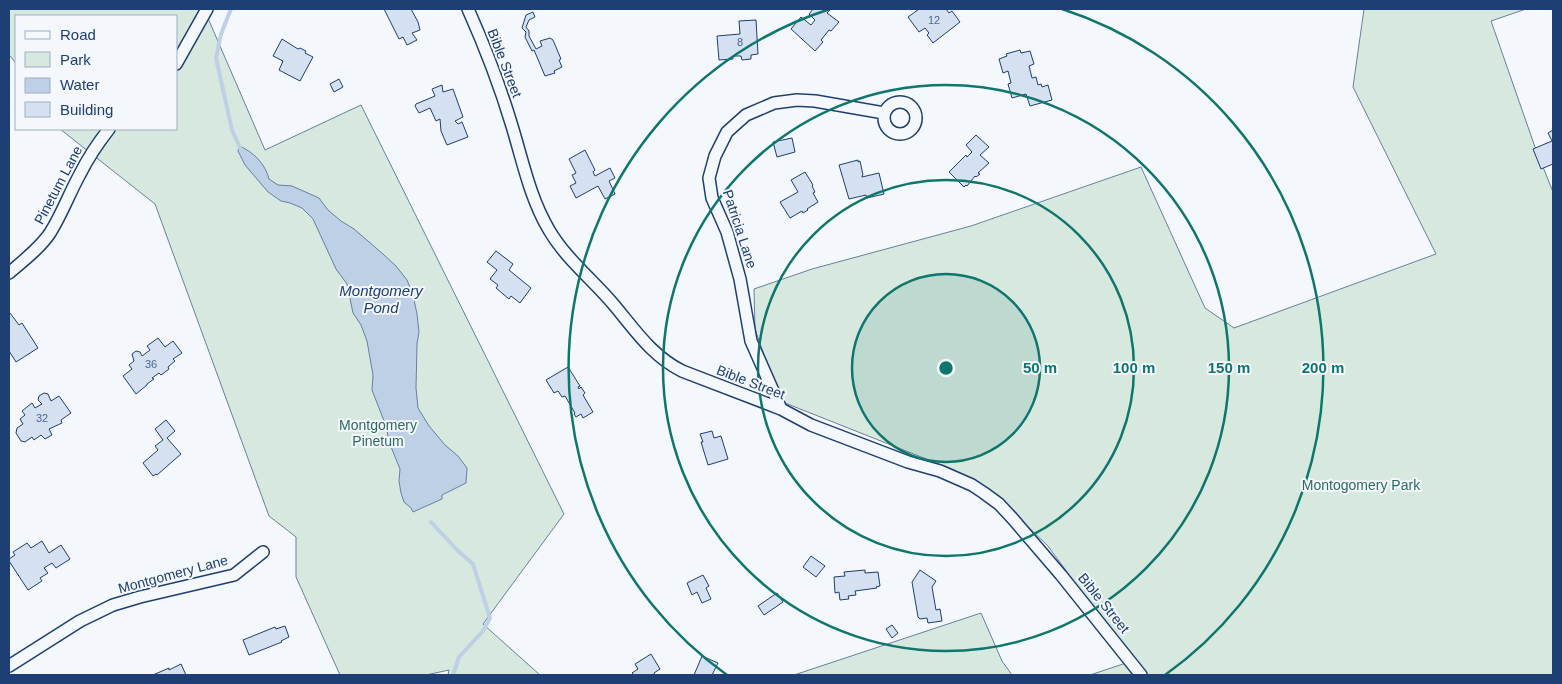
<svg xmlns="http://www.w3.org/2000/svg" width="1562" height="684" font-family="Helvetica,sans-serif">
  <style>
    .green { fill: #d7e8df; stroke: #687fa3 }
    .water { fill: #bed0e5; stroke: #687fa3 }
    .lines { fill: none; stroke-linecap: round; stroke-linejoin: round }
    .stream { stroke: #bed0e5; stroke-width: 4 }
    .building { fill: #d5e0f0; stroke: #1d3f73 }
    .minor-casing { stroke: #1d3f73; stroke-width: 14 }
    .minor { stroke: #f4f7fb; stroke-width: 11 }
    .ring { fill: none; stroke: #0f766e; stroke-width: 2.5 }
    .labels { text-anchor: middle; stroke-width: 4; stroke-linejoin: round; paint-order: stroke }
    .number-label { font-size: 11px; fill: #4b6792 }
    .street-label { font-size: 14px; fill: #1d3f73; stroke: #f4f7fb }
    .park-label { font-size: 14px; fill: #2c6c60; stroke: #f4f7fb }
    .water-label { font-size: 15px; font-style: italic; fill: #1d3f73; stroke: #f4f7fb }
    .centre { fill: #0f766e; stroke: #f4f7fb; stroke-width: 2.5 }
    .ring-label { font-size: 15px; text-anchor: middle; font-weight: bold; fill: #0f766e; stroke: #f4f7fb; stroke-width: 4; stroke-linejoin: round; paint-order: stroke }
  </style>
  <rect width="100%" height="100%" fill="#f4f7fb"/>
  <path class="green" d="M9 9H204L265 150 361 105 564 514 483 624 540 675H448L449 670 426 675H340L296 577V537L269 516 155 204 60 129H176V16H16V63L9 55Z
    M1364 9H1526L1491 21 1535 147 1553 192V675H1090L1132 661 1048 546 1000 500 954 470 775 399 767 364 755 329 754 289 812 269 971 226 1141 167 1205 308 1234 328 1436 254 1353 87Z
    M981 613 1002 661 1012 675H794Z"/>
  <path class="water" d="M239 146C253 151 266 165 269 179L278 185 292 186 319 198 328 210 341 221 354 229 383 254 396 266 407 280 413 295 417 314 419 332 417 344 416 388 418 408 429 426 445 445 458 456 467 468 466 483 442 495V499L413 512 411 508 404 502 401 493 399 481 400 469 389 442 386 426 372 390 373 375 367 341 361 325 353 313 347 284 336 269 313 219 302 208 290 203 281 201 268 192 245 165 238 151Z"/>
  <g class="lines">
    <path class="stream" d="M231 9 221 34 216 58 232 130 241 150
      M431 522 458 551 473 564 490 618 483 631 459 657 453 675"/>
  </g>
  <path class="building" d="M384 9H411L418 22 420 30 412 33 417 40 407 45 403 37 399 39Z
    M813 9H828L830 10 827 13 839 22 831 31 829 30 821 40 823 42 815 51 791 29 801 17 811 25 815 20 809 14Z
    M919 9H946L949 13 952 11 960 22 933 43 927 35 929 33 925 28 919 32 908 17Z
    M533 12 535 17 529 20 526 27 529 31V36L536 49 542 46 540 41 550 38 553 40 561 59 559 60 562 67 554 71 555 73 545 76 534 50 532 51 525 37 526 32 522 28 526 15Z
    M756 20 758 54 751 55V59L742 60 741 56H733V59L719 60 717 36 740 34 739 21Z
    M282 39 298 49 300 48 306 51 305 53 313 57 300 81 279 70 283 61 273 56Z
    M1020 50 1021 53 1030 51 1034 64 1029 66 1032 78 1036 77 1038 85 1041 84 1042 87 1048 85 1052 100 1030 106 1026 94 1012 98 1008 84 1011 83 1008 71 1003 73 999 59 1007 56 1006 54Z
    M339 79 343 87 334 92 330 84Z
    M442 85 443 92 453 89 463 117 455 121 458 124 462 122 468 137 447 145 441 131 440 119 436 121 430 108 419 113 415 106 416 104 435 96 432 89Z
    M1553 130V164L1541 169 1533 149 1552 141 1548 133Z
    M976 135 989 147 980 155 989 163 978 173 980 174 976 177 975 176 967 186 966 185 964 187 949 172 966 155 967 157 972 152 966 145Z
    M792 138 795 152 777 157 773 142Z
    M585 150 595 170 593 172 595 176 610 168 615 178 609 181 615 194 605 199 598 186 576 198 570 186 576 183 572 175 576 173 569 159Z
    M858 160V162L860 161 863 175 862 176V177L879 173 884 194 867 198 866 195 849 199 839 165Z
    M805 172 813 185 812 186 815 192 813 193 818 202 807 209 808 210 803 213 802 211 790 218 780 202 798 192 791 180Z
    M496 251 513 264 509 270 531 288 520 303 511 296 509 299 496 288 498 285 490 279 497 270 487 262Z
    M10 313 19 325 22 323 38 348 16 362 9 351V314Z
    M158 338 165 347 173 341 182 353 173 359 175 361 168 367 169 369 161 375 159 373 152 378 154 379 147 384V385L136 394 123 376 132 369 129 365 134 361 132 354 136 351 140 352 142 356 150 350 147 346Z
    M568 367 580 386 578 387 579 389 581 387 585 393 583 395 593 412 583 418 581 414 576 417 574 414 575 413 565 396 562 397 558 391 554 393 546 380Z
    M44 393 48 394 51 401 59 396 71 413 61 420 62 423 49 429 52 435 45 439 41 435 34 440 32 437 25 442 21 441 16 433 17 428 23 424 20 419 25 415 22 411 32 403 35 408 42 404 38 400 39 396Z
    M166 420 175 431 167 438 181 454 157 475 156 474 153 476 143 463 158 450 155 446 163 440 155 429Z
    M712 431 714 438 721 436 728 459 708 465 701 442H703L700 434Z
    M42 541 49 553 61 545 70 559 56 568 52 563 44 568 48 573 40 578 42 581 28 590 9 561V559L15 555 13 552 27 543 31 548Z
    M811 556 825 566 816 577 803 567Z
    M865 570V573L878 572 880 586 876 587 877 588 855 591 856 595 848 596 849 599 840 600 839 592 835 593 834 577 845 576 844 572Z
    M920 570 936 581 932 587 936 610 940 609 942 621 928 623 927 618 920 619 918 617 912 582Z
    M703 575 709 586 706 588 711 599 702 603 697 592 692 595 687 583Z
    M777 593 783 602 764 615 758 606Z
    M892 625 898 633 892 638 886 629Z
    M285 626 289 637 281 641 282 642 249 655 243 640 275 627 276 629Z
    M651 654 660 669 654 673 655 675H634L632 673 638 669 635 664Z
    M702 656 718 663 712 675H694Z
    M181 664 186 675H153L169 668V670Z"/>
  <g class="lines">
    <g class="minor-casing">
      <path id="minor" d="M468 9C485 47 500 86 512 126 523 162 530 198 549 230 566 259 593 280 614 305 635 330 652 356 682 371L781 409 811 425 908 462 940 471 972 485 984 493 999 504 1013 519 1061 575 1141 675
        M176 64 207 9
        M884 118a16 16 0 1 1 32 0a16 16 0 1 1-32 0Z
        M9 273C23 261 40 248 50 233 62 214 69 194 80 174 88 158 98 143 109 129
        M781 409 751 341 740 279 727 232 712 198 709 178 715 156 727 132 746 115 774 103 797 100 815 101 884 113
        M9 666 80 621 113 605 140 597 234 575 263 552"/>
    </g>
    <use href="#minor" class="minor"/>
  </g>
  <circle cx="946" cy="368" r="94" fill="#0f766e" fill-opacity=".12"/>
  <g class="ring">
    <circle cx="946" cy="368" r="94"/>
    <circle cx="946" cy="368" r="188"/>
    <circle cx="946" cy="368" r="283"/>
    <path d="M727 675A377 377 0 0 1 830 9M1062 9A377 377 0 0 1 1165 675"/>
  </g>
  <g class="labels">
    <g class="number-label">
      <text x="934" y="24">12</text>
      <text x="740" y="46">8</text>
      <text x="151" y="368">36</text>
      <text x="42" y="422">32</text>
    </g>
    <g class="street-label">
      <text transform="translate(505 63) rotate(69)" y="5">Bible Street</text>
      <text transform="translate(58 185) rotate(-62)" y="5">Pinetum Lane</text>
      <text transform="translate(740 229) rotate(72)" y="5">Patricia Lane</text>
      <text transform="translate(751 382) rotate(21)" y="5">Bible Street</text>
      <text transform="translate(173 574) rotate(-15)" y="5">Montgomery Lane</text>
      <text transform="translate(1104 603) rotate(51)" y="5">Bible Street</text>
    </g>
    <g class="park-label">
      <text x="378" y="430">Montgomery<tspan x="378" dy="16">Pinetum</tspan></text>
      <text x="1361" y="490">Montogomery Park</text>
    </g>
    <g class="water-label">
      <text x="381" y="296">Montgomery<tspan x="381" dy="17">Pond</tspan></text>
    </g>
  </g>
  <circle cx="946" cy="368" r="8" class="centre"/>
  <g class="ring-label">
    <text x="1040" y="373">50 m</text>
    <text x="1134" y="373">100 m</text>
    <text x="1229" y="373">150 m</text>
    <text x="1323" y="373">200 m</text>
  </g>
  <rect width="1562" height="684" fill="none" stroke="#1d3f73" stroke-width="20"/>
  <rect x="15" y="15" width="162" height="115" fill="#f4f7fb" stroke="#9eadc5"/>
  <rect x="25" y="31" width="25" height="8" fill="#f4f7fb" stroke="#9eadc5"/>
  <text x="60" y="40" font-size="15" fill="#1d3f73">Road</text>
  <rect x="25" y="52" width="25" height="15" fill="#d7e8df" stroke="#9eadc5"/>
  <text x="60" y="65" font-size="15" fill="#1d3f73">Park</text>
  <rect x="25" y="78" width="25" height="15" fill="#bed0e5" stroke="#9eadc5"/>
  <text x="60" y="90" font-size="15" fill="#1d3f73">Water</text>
  <rect x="25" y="102" width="25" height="15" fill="#d5e0f0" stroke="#9eadc5"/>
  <text x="60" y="115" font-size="15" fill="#1d3f73">Building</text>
</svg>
